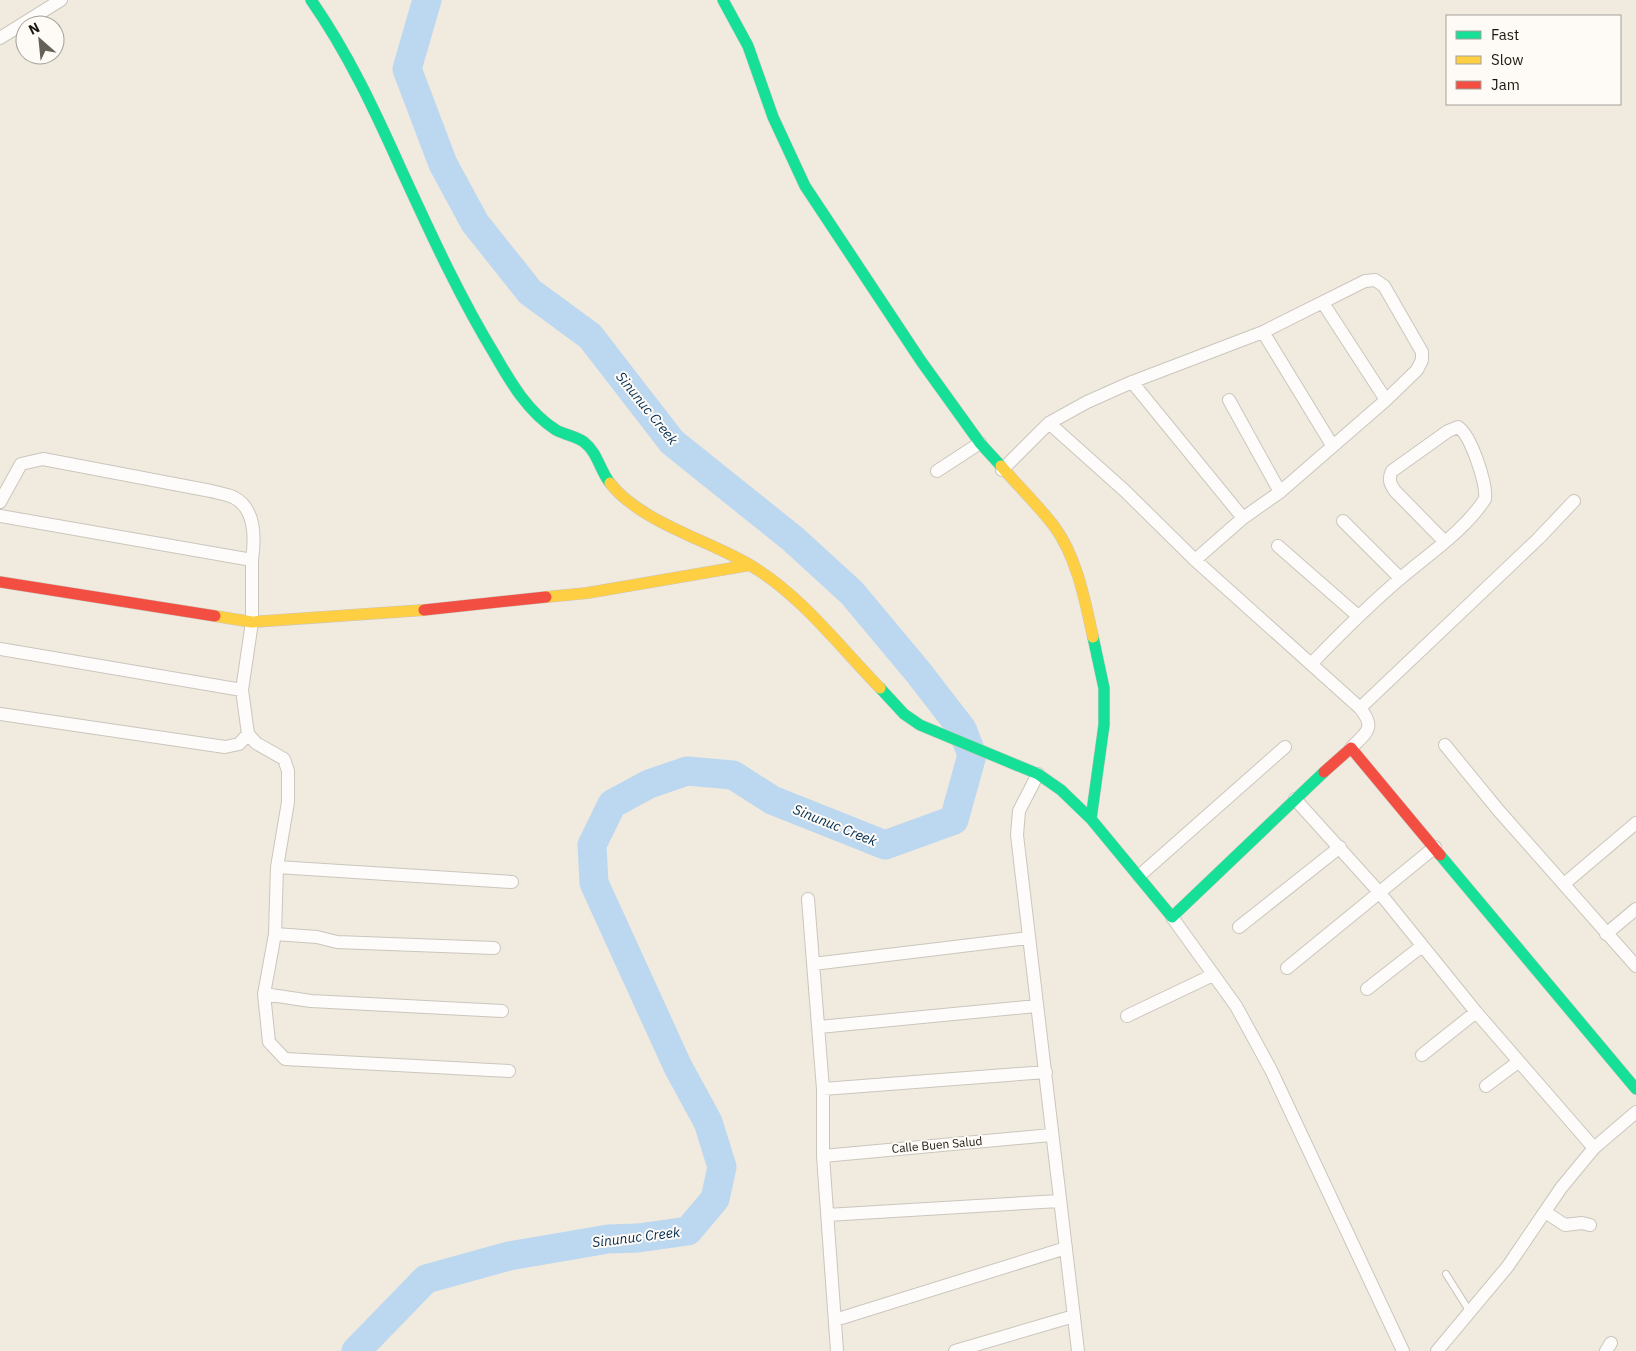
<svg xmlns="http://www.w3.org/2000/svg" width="1636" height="1351" font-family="'IBM Plex Sans',sans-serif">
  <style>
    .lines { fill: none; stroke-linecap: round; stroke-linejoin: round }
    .river { stroke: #bcd7f0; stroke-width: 29 }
    .lane-casing { stroke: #cbc6bd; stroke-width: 8 }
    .street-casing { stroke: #cbc6bd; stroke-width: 14 }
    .fast-casing { stroke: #cbc6bd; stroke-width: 12 }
    .slow-casing { stroke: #cbc6bd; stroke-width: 12 }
    .jam-casing { stroke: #cbc6bd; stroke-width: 12 }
    .lane { stroke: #fdfcfa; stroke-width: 6 }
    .street { stroke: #fdfcfa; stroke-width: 12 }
    .fast { stroke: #16e098; stroke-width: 11 }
    .slow { stroke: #ffcf43; stroke-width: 11 }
    .jam { stroke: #f24e42; stroke-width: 11 }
    .labels { text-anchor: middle; stroke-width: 4; stroke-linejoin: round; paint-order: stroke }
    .street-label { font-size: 12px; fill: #1b170f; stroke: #fefbf7 }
    .water-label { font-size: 14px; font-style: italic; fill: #002d52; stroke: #fefbf7 }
  </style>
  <rect width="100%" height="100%" fill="#f0eadf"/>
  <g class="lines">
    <path class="river" d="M356 1351 426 1279 509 1256 608 1239 638 1238 688 1231 715 1199 722 1167 708 1122 678 1067 594 883 592 845 612 804 649 784 687 771 733 775 772 800 885 845 954 820 972 755 962 729 918 672 852 593 793 539 672 442 590 336 530 292 475 223 443 164 407 69 427 0"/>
    <g class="lane-casing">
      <path id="lane" d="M1446 1274 1470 1312"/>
    </g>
    <g class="street-casing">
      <path id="street" d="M0 38 61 0
        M1323 303 1386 400
        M1263 332 1332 445
        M1132 382 1243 518
        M1229 400 1280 492
        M1049 423 1087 402 1132 382 1263 332 1365 281 1375 280 1384 286 1422 352V360L1417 370 1386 400 1280 492 1243 518 1195 560
        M1002 470 1049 423 1125 491 1195 560 1360 708
        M937 471 980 443
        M0 502 21 464 43 459 211 491C218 493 226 494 233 497 256 508 255 539 252 560
        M0 516 252 560V622L242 690 248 734 239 744 225 747 0 714
        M1343 521 1400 578
        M1278 546 1358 616
        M0 649 242 690
        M1311 664C1340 634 1370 604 1402 577 1430 553 1465 530 1485 499 1487 484 1471 435 1458 427L1448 431 1392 471C1388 479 1390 484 1395 491L1444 541
        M248 734 256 743 284 759 288 771V802L277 867 275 934 264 994 269 1042 285 1059 509 1071
        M1445 745 1499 811 1636 966
        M1351 748C1367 732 1376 728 1360 708L1538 539 1574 501
        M1038 774 1019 811 1017 835 1078 1351
        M1295 799 1379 892 1476 1012 1594 1148
        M277 867 512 882
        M1139 876 1285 747
        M1564 884 1636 823
        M808 899 823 1089V1156L837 1351
        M1172 917 1236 1006 1271 1070 1403 1351
        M1239 927 1340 847
        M275 934 317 937 337 942 494 948
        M1606 934 1636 909
        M813 964 1028 938
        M1287 968 1435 847
        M1367 989 1422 946
        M264 994 311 1001 502 1011
        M1127 1016 1213 975
        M819 1027 1036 1006
        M1422 1055 1476 1012
        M1486 1086 1518 1062
        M823 1089 1046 1072
        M823 1156 1051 1135
        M1545 1212 1565 1225 1582 1223 1590 1225
        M827 1215 1059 1201
        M835 1320 1066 1248
        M955 1351 1074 1316
        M1437 1351 1508 1266 1561 1188 1594 1148 1636 1112
        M1606 1351 1611 1343"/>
    </g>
    <g class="fast-casing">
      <path id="fast" d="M311 0C348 53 375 111 401 169 430 232 459 296 495 355 511 383 528 412 556 430 565 435 576 436 584 442 598 453 600 471 610 483
        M723 0 748 46 773 117 805 186 921 361 980 443 1001 466
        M1093 637 1104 688V725L1091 819 1172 917 1324 772
        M880 688 904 714 920 725 1038 774 1061 790 1091 819
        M1440 855 1636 1089"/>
    </g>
    <g class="slow-casing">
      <path id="slow" d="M1001 466C1018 486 1038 505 1054 526 1077 557 1085 601 1093 637
        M610 483C640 522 708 540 750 565 801 595 839 646 880 688
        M546 597 587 593 750 565
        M215 616 252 622 424 610"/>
    </g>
    <g class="jam-casing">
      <path id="jam" d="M0 582 215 616
        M424 610 546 597
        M1324 772 1351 748 1440 855"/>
    </g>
    <use href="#lane" class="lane"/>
    <use href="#street" class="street"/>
    <use href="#fast" class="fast"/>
    <use href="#slow" class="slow"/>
    <use href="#jam" class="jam"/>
  </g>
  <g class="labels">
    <g class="street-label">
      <text transform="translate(937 1145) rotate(-5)" y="4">Calle Buen Salud</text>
    </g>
    <g class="water-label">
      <text transform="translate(647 408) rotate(51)" y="5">Sinunuc Creek</text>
      <text transform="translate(835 825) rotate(22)" y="5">Sinunuc Creek</text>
      <text transform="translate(636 1237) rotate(-7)" y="5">Sinunuc Creek</text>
    </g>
  </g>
  <rect x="1446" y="15" width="175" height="90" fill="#fefbf7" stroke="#a3a09a"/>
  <rect x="1456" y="31" width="25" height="8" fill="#16e098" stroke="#a3a09a"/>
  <text x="1491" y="40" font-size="15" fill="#1b170f">Fast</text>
  <rect x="1456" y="56" width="25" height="8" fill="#ffcf43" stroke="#a3a09a"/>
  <text x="1491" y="65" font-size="15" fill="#1b170f">Slow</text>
  <rect x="1456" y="81" width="25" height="8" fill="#f24e42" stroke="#a3a09a"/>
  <text x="1491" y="90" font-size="15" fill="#1b170f">Jam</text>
  <g transform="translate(40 40) rotate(333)"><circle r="24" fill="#fefbf7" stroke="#a3a09a"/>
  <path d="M0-4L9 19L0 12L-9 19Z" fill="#666158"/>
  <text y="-8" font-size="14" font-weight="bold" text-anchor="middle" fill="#1b170f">N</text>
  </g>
</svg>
